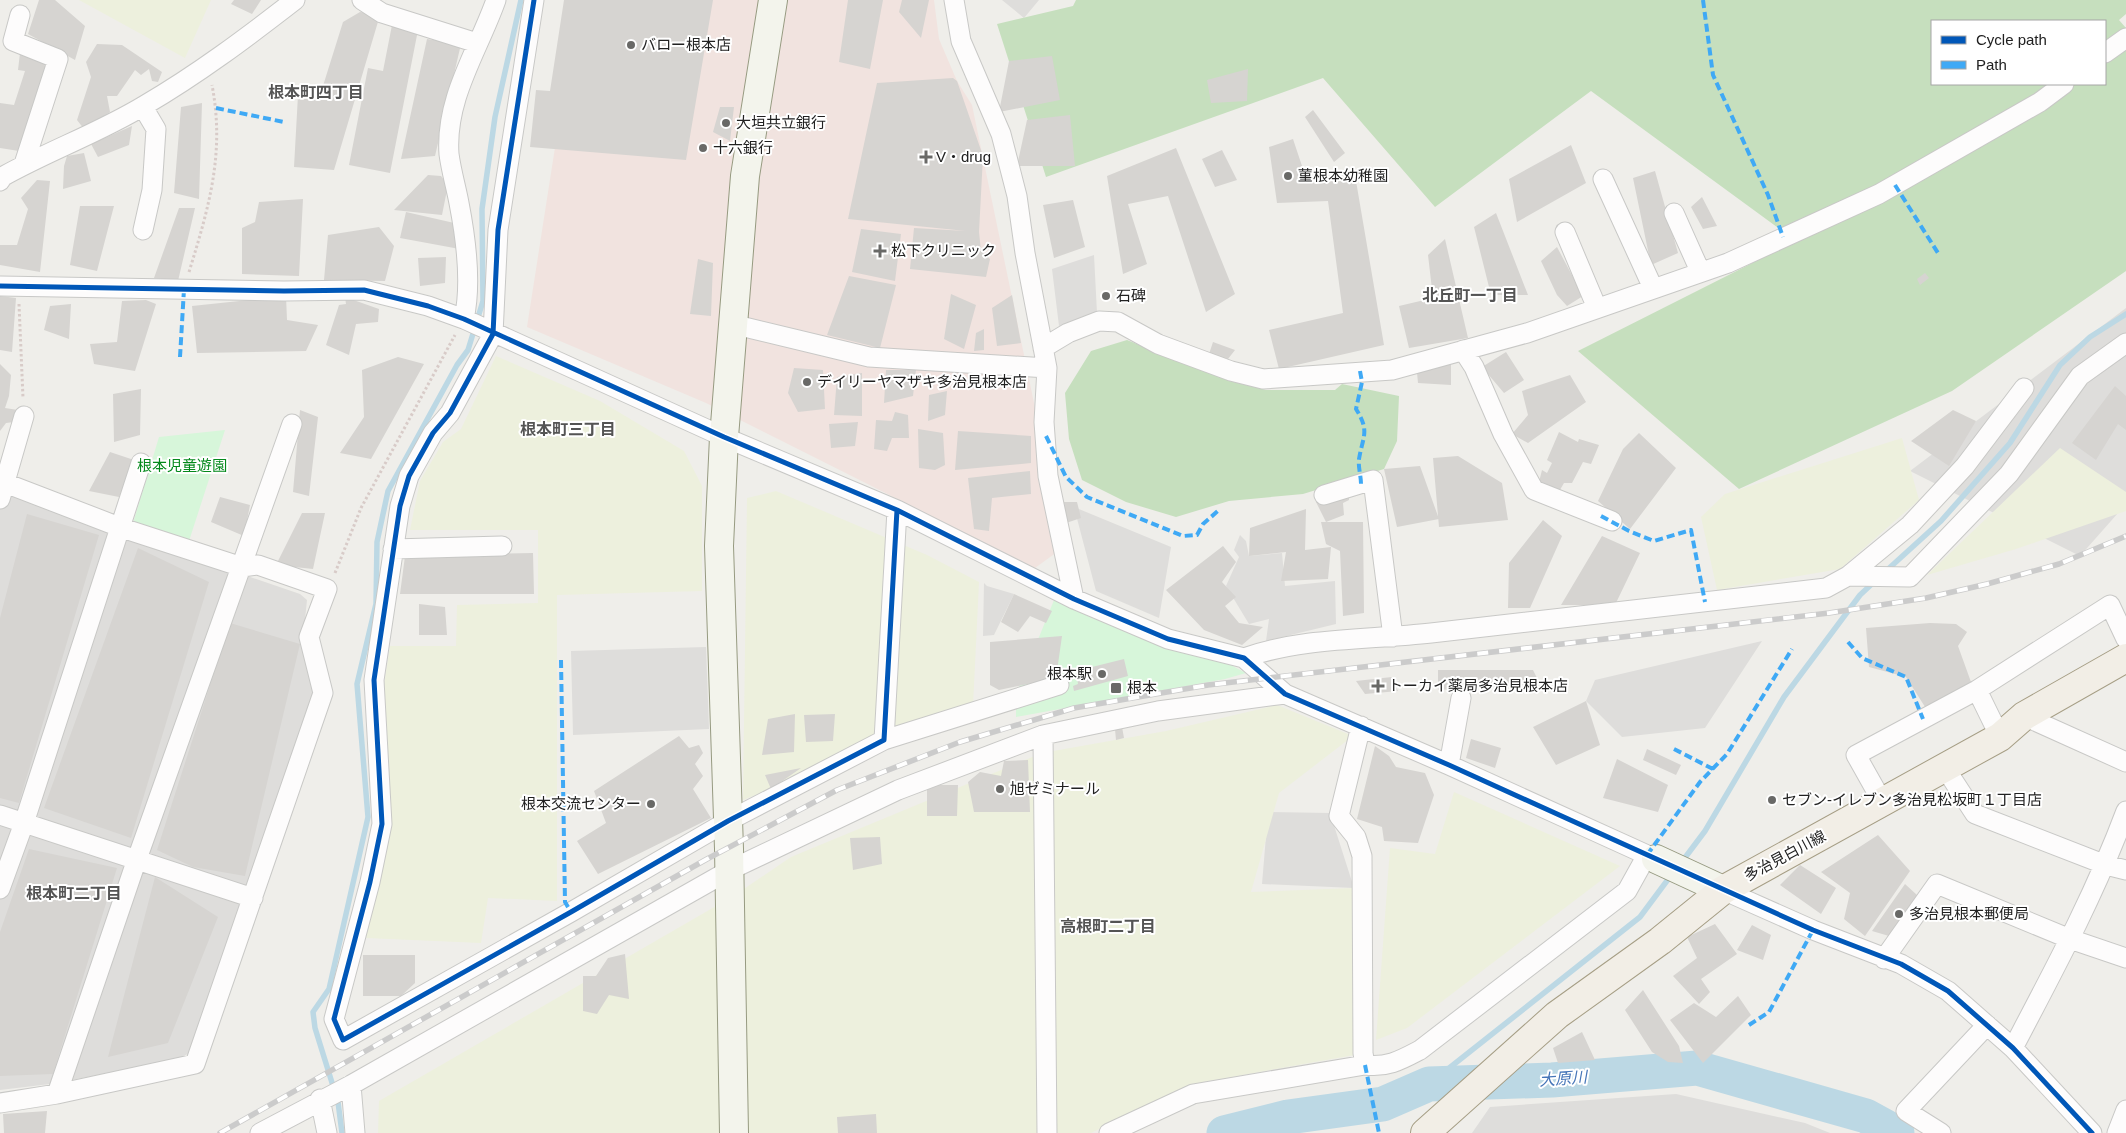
<svg xmlns="http://www.w3.org/2000/svg" width="2126" height="1133" font-family="Arial,'Noto Sans JP',sans-serif">
  <style>
    .residential { fill: #dedddb }
    .commercial { fill: #f1e3df }
    .farmland { fill: #edf0dd }
    .forest { fill: #c6dfbe; fill-rule: evenodd }
    .park { fill: #d7f6da }
    .lines { fill: none; stroke-linecap: round; stroke-linejoin: round }
    .stream { stroke: #bcd8e4; stroke-width: 5.5 }
    .river { stroke: #bcd8e4; stroke-width: 35 }
    .building { fill: #d6d4d1 }
    .street-casing { stroke: #c8c8c6; stroke-width: 21 }
    .secondary-casing { stroke: #969a80; stroke-width: 30 }
    .primary-casing { stroke: #a69e85; stroke-width: 30 }
    .path { stroke: #d8cbc8; stroke-width: 3; stroke-dasharray: 2.5 2.5; stroke-linecap: butt }
    .street { stroke: #fdfcfc; stroke-width: 19 }
    .secondary { stroke: #f3f4ec; stroke-width: 28 }
    .primary { stroke: #f2eee6; stroke-width: 28 }
    .rail-casing { stroke: #cbcbcb; stroke-width: 5.5 }
    .rail { stroke: #fff; stroke-width: 4; stroke-dasharray: 11; stroke-linecap: butt }
    .quiet { stroke: #3fa9f5; stroke-width: 4; stroke-dasharray: 8 4; stroke-linecap: butt }
    .cycleway-casing { stroke: #fff; stroke-width: 8 }
    .cycleway { stroke: #0057b8; stroke-width: 5 }
    .poi-dot { fill: #696967; stroke: #fff; stroke-width: 2 }
    .labels { text-anchor: middle; stroke-width: 4; stroke-linejoin: round; paint-order: stroke }
    .poi-label { font-size: 15px; fill: #212121; stroke: #fff; text-anchor: start }
    .park-label { font-size: 15px; fill: #05891c; stroke: #fff }
    .street-label { font-size: 15px; fill: #212121; stroke: #fff }
    .neighbourhood-label { font-size: 16px; font-weight: bold; fill: #545454; stroke: #fff }
    .water-label { font-size: 16px; font-style: italic; fill: #4675b8; stroke: #fff }
  </style>
  <rect width="100%" height="100%" fill="#efeeea"/>
  <path class="residential" d="M1002 0H1039L1024 18Z
    M1094 255 1097 313 1059 326 1052 269Z
    M2126 308V504L2080 556 1910 471Z
    M0 492 300 594 307 600 303 639 316 689 192 1051 178 1060 50 1084 0 1090Z
    M1074 507 1171 547 1159 618 1096 591Z
    M1240 535 1246 541 1249 556 1282 553 1285 586 1335 581 1336 624 1266 641 1269 619 1249 624 1226 586 1239 557 1234 550Z
    M984 583 987 586 1014 594 994 635 983 636Z
    M1762 641 1705 728 1622 737 1586 701 1595 680Z
    M706 647 709 729 573 735 571 651Z
    M1268 812 1330 813 1354 888 1262 884Z
    M1676 1094 1805 1123 1830 1133H1472L1490 1107Z"/>
  <path class="commercial" d="M578 0H934L939 39 957 81 972 105 1039 427 1057 552 1035 568 706 403 527 327Z"/>
  <path class="farmland" d="M79 0H211L185 58Z
    M496 356 600 401 684 451 702 486V591L557 595V901L488 898 481 943 366 938 391 822 383 691 390 646H456L457 605 538 603V530H410L420 481 443 442 461 429Z
    M1902 438 1919 500 1840 569 1717 590 1701 517 1725 494Z
    M2060 448 2126 492V511L2016 549 1927 575Z
    M776 491 927 555 979 582 973 706 743 800 747 498Z
    M1277 705 1353 736 1279 793 1251 892 1354 888 1355 1055 1192 1084 1091 1133H378L379 1101 735 895 791 857 1042 753 1166 731Z
    M1454 792 1620 866 1407 1028 1376 1040 1390 848 1435 854Z"/>
  <path class="forest" d="M1076 0H2126V14L2119 20 2126 28V271L1952 391 1739 489 1578 351 1796 241 1591 91 1435 207 1323 78 1046 177 997 24 1073 6ZM1932 21H2105V84H1932Z
    M1127 340 1230 381 1266 390H1335L1342 384 1399 396 1397 441 1384 469 1303 494 1229 501 1176 517 1126 502 1082 480 1069 439 1065 393 1091 351Z"/>
  <path class="park" d="M225 430 189 541 133 523 159 437Z
    M1054 600 1092 618 1223 661 1246 673 1225 679 1016 717V694Z"/>
  <g class="lines">
    <path class="stream" d="M1886 571 1941 521 2010 443 2060 365 2090 337 2126 314
      M1681 863 1705 831 1784 697 1860 595 1875 581
      M1429 1084 1640 917 1672 874
      M342 1133 338 1102 315 1028 313 1012 329 989 368 817 357 684 376 604 377 542 388 491 457 365 468 350 483 301 482 209 495 117 521 0"/>
    <path class="river" d="M1224 1133 1288 1117 1383 1104 1429 1084 1552 1080 1697 1068 1866 1116 1897 1133"/>
  </g>
  <path class="building" d="M39 0H55L85 26 75 60 28 34Z
    M234 0H261L252 14 231 4Z
    M564 0H713L686 160 530 147 536 90 550 91Z
    M848 0H883L870 69 839 62Z
    M902 0H929L921 38 899 12Z
    M360 12 380 15 334 170 294 167 298 95 322 89 343 22Z
    M392 25 418 30 390 173 349 165 368 68 383 71Z
    M427 39 461 44 435 156 401 159Z
    M97 44 122 45 162 72 158 82 152 81 149 69 141 75 135 70 117 96H107L110 112 84 129 77 120 91 77 86 62Z
    M20 53 48 61 19 151 0 148V103L14 105 25 71 18 70Z
    M1052 56 1060 100 999 112 1009 61Z
    M1248 69 1247 101 1211 103 1207 80Z
    M953 78 957 81 983 156 979 232 981 251 990 259 986 277 910 269 914 228 966 231 848 219 877 83Z
    M202 103 199 199 174 193 181 107Z
    M720 107H734L730 141 713 132Z
    M1313 110 1345 153 1334 162 1305 117Z
    M1070 115 1075 166H1017L1027 120Z
    M132 126 129 145 98 157 91 144Z
    M1293 139 1306 178 1356 181 1384 345 1279 369 1269 330 1343 313 1328 201 1277 203 1269 147Z
    M1571 145 1586 183 1517 222 1509 179Z
    M1176 148 1235 294 1206 312 1168 196 1128 204 1147 264 1123 274 1107 176Z
    M1222 150 1237 180 1215 187 1202 159Z
    M84 153 91 181 63 189 64 166 67 156Z
    M1655 171 1678 253 1651 265 1633 178Z
    M428 175 441 176 448 185 442 215 394 210Z
    M37 180 50 181 40 272 0 265V245H17L28 209 21 198Z
    M1702 197 1717 226 1703 229 1691 207Z
    M303 199 299 276 242 274V228L255 222 259 202Z
    M1073 200 1085 247 1054 258 1043 205Z
    M80 206H114L97 271 70 265Z
    M179 208H195L178 281 154 278Z
    M406 212 463 225 465 250 400 238Z
    M1496 213 1528 295H1491L1474 227Z
    M379 227 394 246 385 281 324 280 328 235Z
    M861 229 901 234 895 281 852 272Z
    M1445 239 1468 338 1409 348 1399 306 1433 298 1428 255Z
    M1557 247 1583 296 1567 306 1557 295 1541 261Z
    M446 257 445 283 420 286 418 258Z
    M698 259 713 263 711 316 690 314Z
    M1925 273 1929 278 1920 285 1917 279Z
    M849 276 896 285 880 348 827 335Z
    M951 294 976 305 964 349 944 339Z
    M1012 295 1021 343 997 346 992 308Z
    M0 296 16 298 12 352 0 350Z
    M286 296 287 320 318 325 306 351 197 353 192 306Z
    M345 297 379 309 378 322 356 324 349 355 326 345 339 305 346 304Z
    M146 300 156 304 135 371 94 364 90 344 117 342 122 301Z
    M71 304 69 339 44 330 50 306Z
    M984 329V350L974 351 976 333Z
    M1213 342 1235 350 1228 359 1209 354Z
    M1506 352 1524 380 1504 393 1482 367Z
    M398 357 424 364 371 459 340 453 364 417 362 370Z
    M1416 362 1451 363V385L1418 383Z
    M0 364 11 375 9 396 5 408 18 410 14 422 6 423 0 431Z
    M794 368 823 370 825 409 798 412 788 393Z
    M886 370H916L913 396 884 403Z
    M862 373V416L834 415 837 377Z
    M1570 375 1586 402 1528 443 1512 434 1528 415 1522 391Z
    M2115 386 2126 396V430L2118 424 2096 460 2072 443Z
    M141 389 140 435 114 442 113 394Z
    M947 391 945 415 928 421 929 395Z
    M300 410 318 417 309 496 293 492Z
    M1953 410 1976 421 1949 466 1911 441Z
    M895 412 908 415 909 438H892L887 451 874 449 876 420 892 421Z
    M858 422 855 446 831 448 829 424Z
    M918 429 943 433 945 465 935 470 919 468Z
    M958 431 1031 436V463L955 470Z
    M1559 432 1578 442 1579 439 1599 445 1591 464 1583 462 1572 483H1564L1557 495 1538 486 1542 470 1547 473 1552 463 1547 460Z
    M1639 433 1676 468 1630 529 1598 501 1623 449Z
    M110 452 134 460 119 497 89 491Z
    M1458 456 1502 483 1508 520 1439 527 1433 458Z
    M1420 466 1439 519 1397 527 1384 469Z
    M1030 471 1031 494 992 498 989 531 974 529 968 478Z
    M1349 493V500L1343 503 1344 515 1326 522H1363L1364 613 1343 616 1340 551 1326 544 1321 522H1326L1316 502Z
    M220 497 250 505 244 536 211 522Z
    M1064 502H1077L1081 518 1066 523Z
    M1306 509 1305 550 1331 547 1328 579 1281 581 1286 552 1249 556 1250 528Z
    M302 513H325L313 569 276 565Z
    M27 514 99 535 19 803 0 798V618Z
    M1543 520 1562 536 1530 608H1508L1509 563Z
    M1602 536 1640 553 1615 605H1561Z
    M1223 546 1236 562 1222 582 1236 597 1225 606 1239 623 1263 627 1242 645 1204 630 1166 590Z
    M138 548 209 582 131 838 44 808Z
    M533 553 534 594H400L405 556Z
    M1014 594 1052 611 1046 623 1030 616 1018 632 1001 622Z
    M419 604 445 607 447 635H419Z
    M230 623 300 644 245 876 193 867 157 850Z
    M1930 623 1956 624 1967 632 1958 646 1971 682 1927 710 1906 677 1869 667 1866 628Z
    M1062 636 1056 678 999 690 990 685V642Z
    M1124 659 1128 676 1074 691 1073 686 1078 684 1076 671Z
    M1438 670H1533L1540 684 1438 690Z
    M1392 677 1398 691 1365 694 1356 681Z
    M1586 701 1600 745 1556 765 1533 727Z
    M795 714 794 752 762 755 768 719Z
    M835 714 833 741 806 742 804 715Z
    M1122 727 1124 738 1116 740 1115 729Z
    M679 736 689 748 699 745 703 753 695 764 703 776 693 789 711 818 598 874 577 841 606 823 594 791Z
    M1471 739 1501 748 1495 768 1466 758Z
    M1375 746 1389 756 1396 767 1425 773 1434 795 1418 843 1384 841 1382 827 1357 819Z
    M1647 749 1681 765 1676 775 1643 760Z
    M1617 759 1668 785 1658 812 1603 798Z
    M1028 760 1030 812H974L968 782 980 772 1001 776 1004 761Z
    M801 768 771 789 765 775Z
    M927 785H958L957 816H927Z
    M1878 835 1910 871 1865 936 1844 919 1850 893 1821 872Z
    M880 837 882 864 853 870 850 838Z
    M29 849 117 868 53 1074 0 1076V932Z
    M1800 865 1836 888 1821 914 1780 885Z
    M155 877 218 917 168 1043 108 1057Z
    M1905 884 1917 895 1889 936 1872 931Z
    M1715 924 1737 954 1701 979 1710 992 1699 1004 1673 976 1697 958 1687 937Z
    M1752 925 1771 935 1763 960 1737 950Z
    M625 954 629 999 609 995 597 1014 583 1011V976H596L608 958Z
    M363 955H415V983L401 996H363Z
    M1643 990 1679 1046 1683 1063 1668 1062 1652 1052 1625 1010Z
    M1738 996 1751 1015 1703 1063 1670 1020 1694 1003 1716 1017Z
    M1582 1032 1595 1060 1558 1063 1553 1048Z
    M47 1111 45 1133H4L3 1114Z
    M876 1114 877 1133H838L837 1117Z"/>
  <g class="lines">
    <g class="street-casing">
      <path id="street" d="M362 0 382 13 477 43
        M534 0 498 230 493 334 450 413 433 433 409 476 400 506 374 680 382 824 370 882 334 1019 343 1040 571 912 728 821 884 740 897 510
        M954 0 961 41 1001 134 1017 196 1025 253 1047 368 1044 422 1048 476 1074 599
        M20 15 13 41 58 59 24 164
        M2105 53 2126 38
        M1603 179 1653 288
        M0 181 2 177C48 151 99 133 145 105 198 74 246 38 295 0
        M1674 213 1700 271
        M143 230 152 190 156 129 143 107
        M1565 232 1597 308
        M0 286 284 291 364 290 428 306 464 319 724 437 897 510 1074 599 1168 639 1244 658 1285 694 1449 765 1656 859
        M464 319C472 283 466 239 459 203 456 187 451 170 449 154 445 98 478 51 496 0
        M732 324 869 357 1047 368
        M1043 348 1068 333 1099 321 1118 322 1158 344 1231 371 1263 379 1392 370 1527 333 1728 263 1879 194 2040 102 2064 84
        M1463 350 1474 367 1503 434 1534 490 1612 521
        M0 481 122 528 242 567 258 565 327 589 309 637 323 693 195 1064 57 1094 0 1103
        M1324 495 1373 480 1393 637
        M0 499 24 416
        M393 549 502 546
        M1848 576 1910 525 1965 466 2024 388
        M1244 658C1303 637 1369 640 1431 633 1562 618 1694 603 1826 588L1848 576 1910 577 2009 474 2080 376 2126 343
        M1977 690 2000 737
        M2024 716 2126 762
        M1361 726 1339 816 1356 837 1362 856 1363 1053 1365 1065
        M1043 735 1047 1133
        M884 740 1059 685
        M1449 765 1461 698
        M1945 768 1975 814 2106 865 2126 870
        M1883 803 1856 755 1977 690 2110 605 2126 639
        M0 815 253 898
        M0 889 24 823 141 463
        M1723 890 1813 930 1901 964 1948 991 2013 1048 2092 1133
        M1884 959 1937 884 2070 939 2126 958
        M2013 1048C2054 970 2095 894 2126 811
        M351 1085 355 1133
        M57 1094 137 859 292 424
        M320 1099 327 1133
        M260 1133 351 1085 730 870 898 790 1043 735 1158 711 1285 694
        M1109 1133 1193 1094 1365 1065C1387 1068 1401 1060 1420 1050L1627 891 1647 855
        M1941 1133 1906 1111 1987 1025
        M2117 1133 2126 1110"/>
    </g>
    <g class="secondary-casing">
      <path id="secondary" d="M1656 859 1723 890
        M734 1133 729 849 719 546 724 437 745 176 773 0"/>
    </g>
    <g class="primary-casing">
      <path id="primary" d="M1425 1133 1557 1015 1660 941 1723 890 2000 737 2024 716 2126 658"/>
    </g>
    <path class="path" d="M189 272C209 207 225 153 212 85
      M19 304 23 398
      M335 573 361 508 455 335"/>
    <use href="#street" class="street"/>
    <use href="#secondary" class="secondary"/>
    <use href="#primary" class="primary"/>
    <g class="rail-casing">
      <path id="rail" d="M220 1133 707 859 837 790 960 742 1074 708 1208 685 1829 613 1926 598 1987 584 2059 564 2126 536"/>
    </g>
    <use href="#rail" class="rail"/>
    <path class="quiet" d="M1703 0 1713 75 1768 195 1783 237
      M216 108 284 122
      M1895 185 1938 253
      M180 357 184 289
      M1360 371 1362 382 1356 409C1370 431 1363 436 1359 459 1358 467 1361 476 1361 484
      M1046 436 1066 477 1087 497 1183 536 1197 535 1203 524 1219 510
      M1601 516 1629 531 1654 541 1691 530 1705 602
      M1848 642 1862 658 1906 677 1923 719
      M561 660 565 902 571 912
      M1674 749 1713 769
      M1647 855 1700 782 1727 754 1792 649
      M1749 1025 1769 1012 1813 930
      M1365 1065 1379 1133"/>
    <g class="cycleway-casing">
      <path id="cycleway" d="M534 0 498 230 493 334 450 413 433 433 409 476 400 506 374 680 382 824 370 882 334 1019 343 1040 571 912 728 821 884 740 897 510
        M0 286 284 291 364 290 428 306 464 319 724 437 897 510 1074 599 1168 639 1244 658 1285 694 1449 765 1813 930 1901 964 1948 991 2013 1048 2092 1133"/>
    </g>
    <use href="#cycleway" class="cycleway"/>
  </g>
  <g class="poi-dot">
    <circle cx="631" cy="45" r="5"/>
    <circle cx="726" cy="123" r="5"/>
    <circle cx="703" cy="148" r="5"/>
    <path d="M923.5 149.5h5v5h5v5h-5v5h-5v-5h-5v-5h5z"/>
    <circle cx="1288" cy="176" r="5"/>
    <path d="M877.5 243.5h5v5h5v5h-5v5h-5v-5h-5v-5h5z"/>
    <circle cx="1106" cy="296" r="5"/>
    <circle cx="807" cy="382" r="5"/>
    <circle cx="1102" cy="674" r="5"/>
    <path d="M1375.5 678.5h5v5h5v5h-5v5h-5v-5h-5v-5h5z"/>
    <rect x="1110" y="682" width="12" height="12" rx="2.5"/>
    <circle cx="1000" cy="789" r="5"/>
    <circle cx="1772" cy="800" r="5"/>
    <circle cx="651" cy="804" r="5"/>
    <circle cx="1899" cy="914" r="5"/>
  </g>
  <g class="labels">
    <g class="poi-label">
      <text x="641" y="50">バロー根本店</text>
      <text x="736" y="128">大垣共立銀行</text>
      <text x="713" y="153">十六銀行</text>
      <text x="936" y="162">V・drug</text>
      <text x="1298" y="181">菫根本幼稚園</text>
      <text x="891" y="256">松下クリニック</text>
      <text x="1116" y="301">石碑</text>
      <text x="817" y="387">デイリーヤマザキ多治見根本店</text>
      <text x="1092" y="679" text-anchor="end">根本駅</text>
      <text x="1388" y="691">トーカイ薬局多治見根本店</text>
      <text x="1127" y="693">根本</text>
      <text x="1010" y="794">旭ゼミナール</text>
      <text x="1782" y="805">セブン-イレブン多治見松坂町１丁目店</text>
      <text x="641" y="809" text-anchor="end">根本交流センター</text>
      <text x="1909" y="919">多治見根本郵便局</text>
    </g>
    <g class="park-label">
      <text x="182" y="471">根本児童遊園</text>
    </g>
    <g class="street-label">
      <text transform="translate(1785 856) rotate(-28)" y="5">多治見白川線</text>
    </g>
    <g class="neighbourhood-label">
      <text x="316" y="98">根本町四丁目</text>
      <text x="1470" y="301">北丘町一丁目</text>
      <text x="568" y="435">根本町三丁目</text>
      <text x="74" y="899">根本町二丁目</text>
      <text x="1108" y="932">高根町二丁目</text>
    </g>
    <g class="water-label">
      <text transform="translate(1563 1078) rotate(-4)" y="6">大原川</text>
    </g>
  </g>
  <rect x="1931" y="20" width="175" height="65" fill="#ffffff" stroke="#a6a6a6"/>
  <rect x="1941" y="36" width="25" height="8" fill="#0057b8" stroke="#a6a6a6"/>
  <text x="1976" y="45" font-size="15" fill="#212121">Cycle path</text>
  <rect x="1941" y="61" width="25" height="8" fill="#3fa9f5" stroke="#a6a6a6"/>
  <text x="1976" y="70" font-size="15" fill="#212121">Path</text>
</svg>
